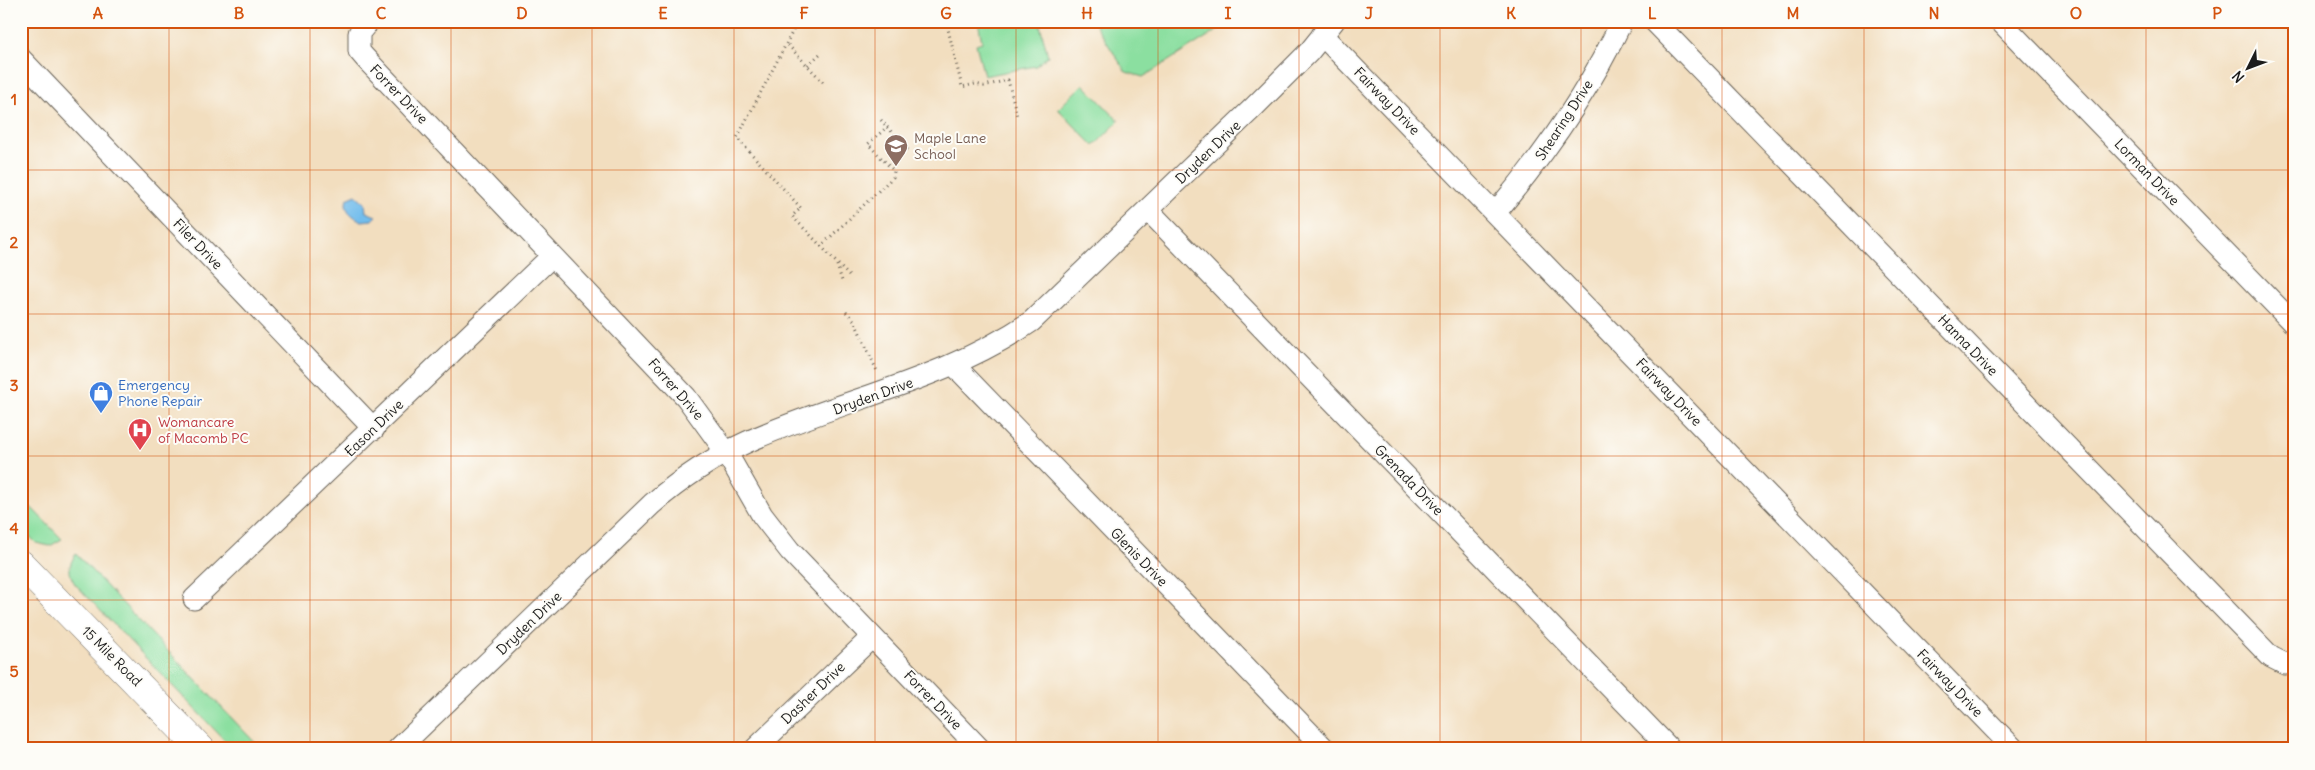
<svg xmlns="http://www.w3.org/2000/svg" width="2315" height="770" font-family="Delius,sans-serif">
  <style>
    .green { fill: #8bdfa0; stroke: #547e5e }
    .water { fill: #73bdec; stroke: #486c84 }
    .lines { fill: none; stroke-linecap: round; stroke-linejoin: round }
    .minor-casing { stroke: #676055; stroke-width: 23 }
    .major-casing { stroke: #676055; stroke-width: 29 }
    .path { stroke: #676055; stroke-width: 3; stroke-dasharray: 1 4; stroke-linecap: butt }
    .minor { stroke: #fff; stroke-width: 21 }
    .major { stroke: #fff; stroke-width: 28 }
    .grid { fill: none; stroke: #d4530e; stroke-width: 1; stroke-opacity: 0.55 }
    .labels { text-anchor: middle; stroke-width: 4; stroke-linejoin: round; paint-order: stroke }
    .street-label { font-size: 14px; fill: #1c1c1c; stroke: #fdfcf7 }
    .education-label { font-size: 14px; fill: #785e54; stroke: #fdfcf7; text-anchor: start }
    .shop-label { font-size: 14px; fill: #366cbe; stroke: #fdfcf7; text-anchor: start }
    .health-label { font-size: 14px; fill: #be3a42; stroke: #fdfcf7; text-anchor: start }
    .neatline { fill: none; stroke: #d4530e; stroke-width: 2 }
    .grid-label { font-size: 16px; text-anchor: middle; font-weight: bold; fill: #d4530e }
  </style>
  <rect width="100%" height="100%" fill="#fdfcf7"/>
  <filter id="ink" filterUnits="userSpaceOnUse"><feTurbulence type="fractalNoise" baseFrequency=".02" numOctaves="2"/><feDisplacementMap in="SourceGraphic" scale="10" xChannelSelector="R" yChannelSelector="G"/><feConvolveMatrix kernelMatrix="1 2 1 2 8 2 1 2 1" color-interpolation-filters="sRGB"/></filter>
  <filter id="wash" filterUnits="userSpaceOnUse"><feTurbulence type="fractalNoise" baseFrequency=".0096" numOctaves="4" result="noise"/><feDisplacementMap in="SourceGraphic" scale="20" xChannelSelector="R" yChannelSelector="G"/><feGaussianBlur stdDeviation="1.12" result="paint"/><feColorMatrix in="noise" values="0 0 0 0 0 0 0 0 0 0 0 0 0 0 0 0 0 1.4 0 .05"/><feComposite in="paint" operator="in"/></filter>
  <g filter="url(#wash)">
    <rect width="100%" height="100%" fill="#f2debf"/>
    <path class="green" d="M978 21H1039L1048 56 1036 66 984 76 976 44 982 42Z
      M1093 21H1232L1143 77 1126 72Z
      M1083 84 1119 121 1094 146 1058 109Z
      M21 497 62 539 50 546 36 543 21 527Z
      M76 554 261 749H233L75 584C68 573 68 565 76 554Z"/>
    <path class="water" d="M356 195 365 203 366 212 376 216 372 220 362 221C353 217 343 210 347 199Z"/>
  </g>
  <g filter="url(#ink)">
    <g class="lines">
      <g class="minor-casing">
        <path id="minor" d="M369 21 359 33V51L365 58 686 397 726 452 762 515 790 551 980 749
          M1654 21 2271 657 2285 664 2294 662
          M2000 21 2294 324
          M1322 35 2014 749
          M21 59 374 429
          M1148 210 1670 749
          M1496 212C1545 154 1589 91 1622 21
          M954 365 1325 749
          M194 599 552 256
          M398 749 652 504C681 479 712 458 747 442 842 399 944 381 1032 321L1255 106 1309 52 1334 21
          M755 749 871 638"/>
      </g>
      <g class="major-casing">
        <path id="major" d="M21 564 201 749"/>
      </g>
      <path class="path" d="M798 21 737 138 801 208 792 216 821 246
        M946 21 962 87 975 84 984 86 1008 80 1017 116
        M788 45 824 83
        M808 65 822 52
        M881 120 887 127
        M837 265 842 281
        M849 276 821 246 893 177 894 171 868 144 887 127 908 150
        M846 312 854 320 877 371"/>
      <use href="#minor" class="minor"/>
      <use href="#major" class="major"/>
    </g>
  </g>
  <path class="grid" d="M169 21V749M310 21V749M451 21V749M592 21V749M734 21V749M875 21V749M1016 21V749M1158 21V749M1299 21V749M1440 21V749M1581 21V749M1722 21V749M1864 21V749M2005 21V749M2146 21V749M21 170H2294M21 314H2294M21 456H2294M21 600H2294"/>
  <defs>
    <g id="school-pin" transform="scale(1.25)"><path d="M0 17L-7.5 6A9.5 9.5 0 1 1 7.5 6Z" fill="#8d6e63" stroke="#fdfcf7"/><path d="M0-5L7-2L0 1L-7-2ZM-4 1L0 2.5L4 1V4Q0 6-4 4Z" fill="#fff"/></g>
    <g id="shop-pin" transform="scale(1.25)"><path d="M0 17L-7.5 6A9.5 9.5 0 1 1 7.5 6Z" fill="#3f7fe0" stroke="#fdfcf7"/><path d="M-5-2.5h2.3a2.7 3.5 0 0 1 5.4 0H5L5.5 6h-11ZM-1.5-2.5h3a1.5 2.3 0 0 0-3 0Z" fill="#fff"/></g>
    <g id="hospital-pin" transform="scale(1.25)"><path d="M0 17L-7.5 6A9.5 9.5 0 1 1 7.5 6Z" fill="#e0444e" stroke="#fdfcf7"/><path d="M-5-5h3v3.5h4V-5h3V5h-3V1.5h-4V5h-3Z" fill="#fff"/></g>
  </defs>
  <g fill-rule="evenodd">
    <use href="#school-pin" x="896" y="146"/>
    <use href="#shop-pin" x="101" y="393"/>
    <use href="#hospital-pin" x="140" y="430"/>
  </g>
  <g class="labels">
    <g class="street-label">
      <text transform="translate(399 94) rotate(46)" y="5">Forrer Drive</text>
      <text transform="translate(1387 101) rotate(46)" y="5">Fairway Drive</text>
      <text transform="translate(1564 120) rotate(-57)" y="5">Shearing Drive</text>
      <text transform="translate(1208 152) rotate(-44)" y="5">Dryden Drive</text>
      <text transform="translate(2147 172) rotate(46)" y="5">Lorman Drive</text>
      <text transform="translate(198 244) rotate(46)" y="5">Filer Drive</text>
      <text transform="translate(1968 345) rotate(46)" y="5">Hanna Drive</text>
      <text transform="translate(676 389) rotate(49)" y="5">Forrer Drive</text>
      <text transform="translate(1669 392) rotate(46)" y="5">Fairway Drive</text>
      <text transform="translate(873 396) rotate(-20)" y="5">Dryden Drive</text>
      <text transform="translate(374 428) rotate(-44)" y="5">Eason Drive</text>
      <text transform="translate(1409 480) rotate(46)" y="5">Grenada Drive</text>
      <text transform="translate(1139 557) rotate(46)" y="5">Glenis Drive</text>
      <text transform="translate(529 623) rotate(-44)" y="5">Dryden Drive</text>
      <text transform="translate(112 656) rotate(45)" y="5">15 Mile Road</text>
      <text transform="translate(1950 683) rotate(46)" y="5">Fairway Drive</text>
      <text transform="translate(813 693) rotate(-44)" y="5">Dasher Drive</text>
      <text transform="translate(933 700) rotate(46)" y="5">Forrer Drive</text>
    </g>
    <g class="education-label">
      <text x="914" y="143">Maple Lane<tspan x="914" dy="16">School</tspan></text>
    </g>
    <g class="shop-label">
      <text x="118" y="390">Emergency<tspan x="118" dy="16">Phone Repair</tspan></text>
    </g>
    <g class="health-label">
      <text x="158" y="427">Womancare<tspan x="158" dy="16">of Macomb PC</tspan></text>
    </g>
  </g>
  <rect width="2315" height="770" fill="none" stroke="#fdfcf7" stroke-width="55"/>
  <g transform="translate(2248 68) rotate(228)" stroke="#fdfcf7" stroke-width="4" paint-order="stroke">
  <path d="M0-4L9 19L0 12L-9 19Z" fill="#1c1c1c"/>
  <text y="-8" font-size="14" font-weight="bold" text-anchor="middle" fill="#1c1c1c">N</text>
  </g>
  <rect x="28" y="28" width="2260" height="714" class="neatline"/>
  <g class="grid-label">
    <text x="98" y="19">A</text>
    <text x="239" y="19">B</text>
    <text x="381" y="19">C</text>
    <text x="522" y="19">D</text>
    <text x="663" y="19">E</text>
    <text x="804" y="19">F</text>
    <text x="946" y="19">G</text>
    <text x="1087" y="19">H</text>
    <text x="1228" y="19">I</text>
    <text x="1369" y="19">J</text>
    <text x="1511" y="19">K</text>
    <text x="1652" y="19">L</text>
    <text x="1793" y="19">M</text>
    <text x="1934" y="19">N</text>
    <text x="2076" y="19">O</text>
    <text x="2217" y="19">P</text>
    <text x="14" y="105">1</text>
    <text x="14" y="248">2</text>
    <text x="14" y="391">3</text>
    <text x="14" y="534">4</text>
    <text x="14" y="677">5</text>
  </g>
</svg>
